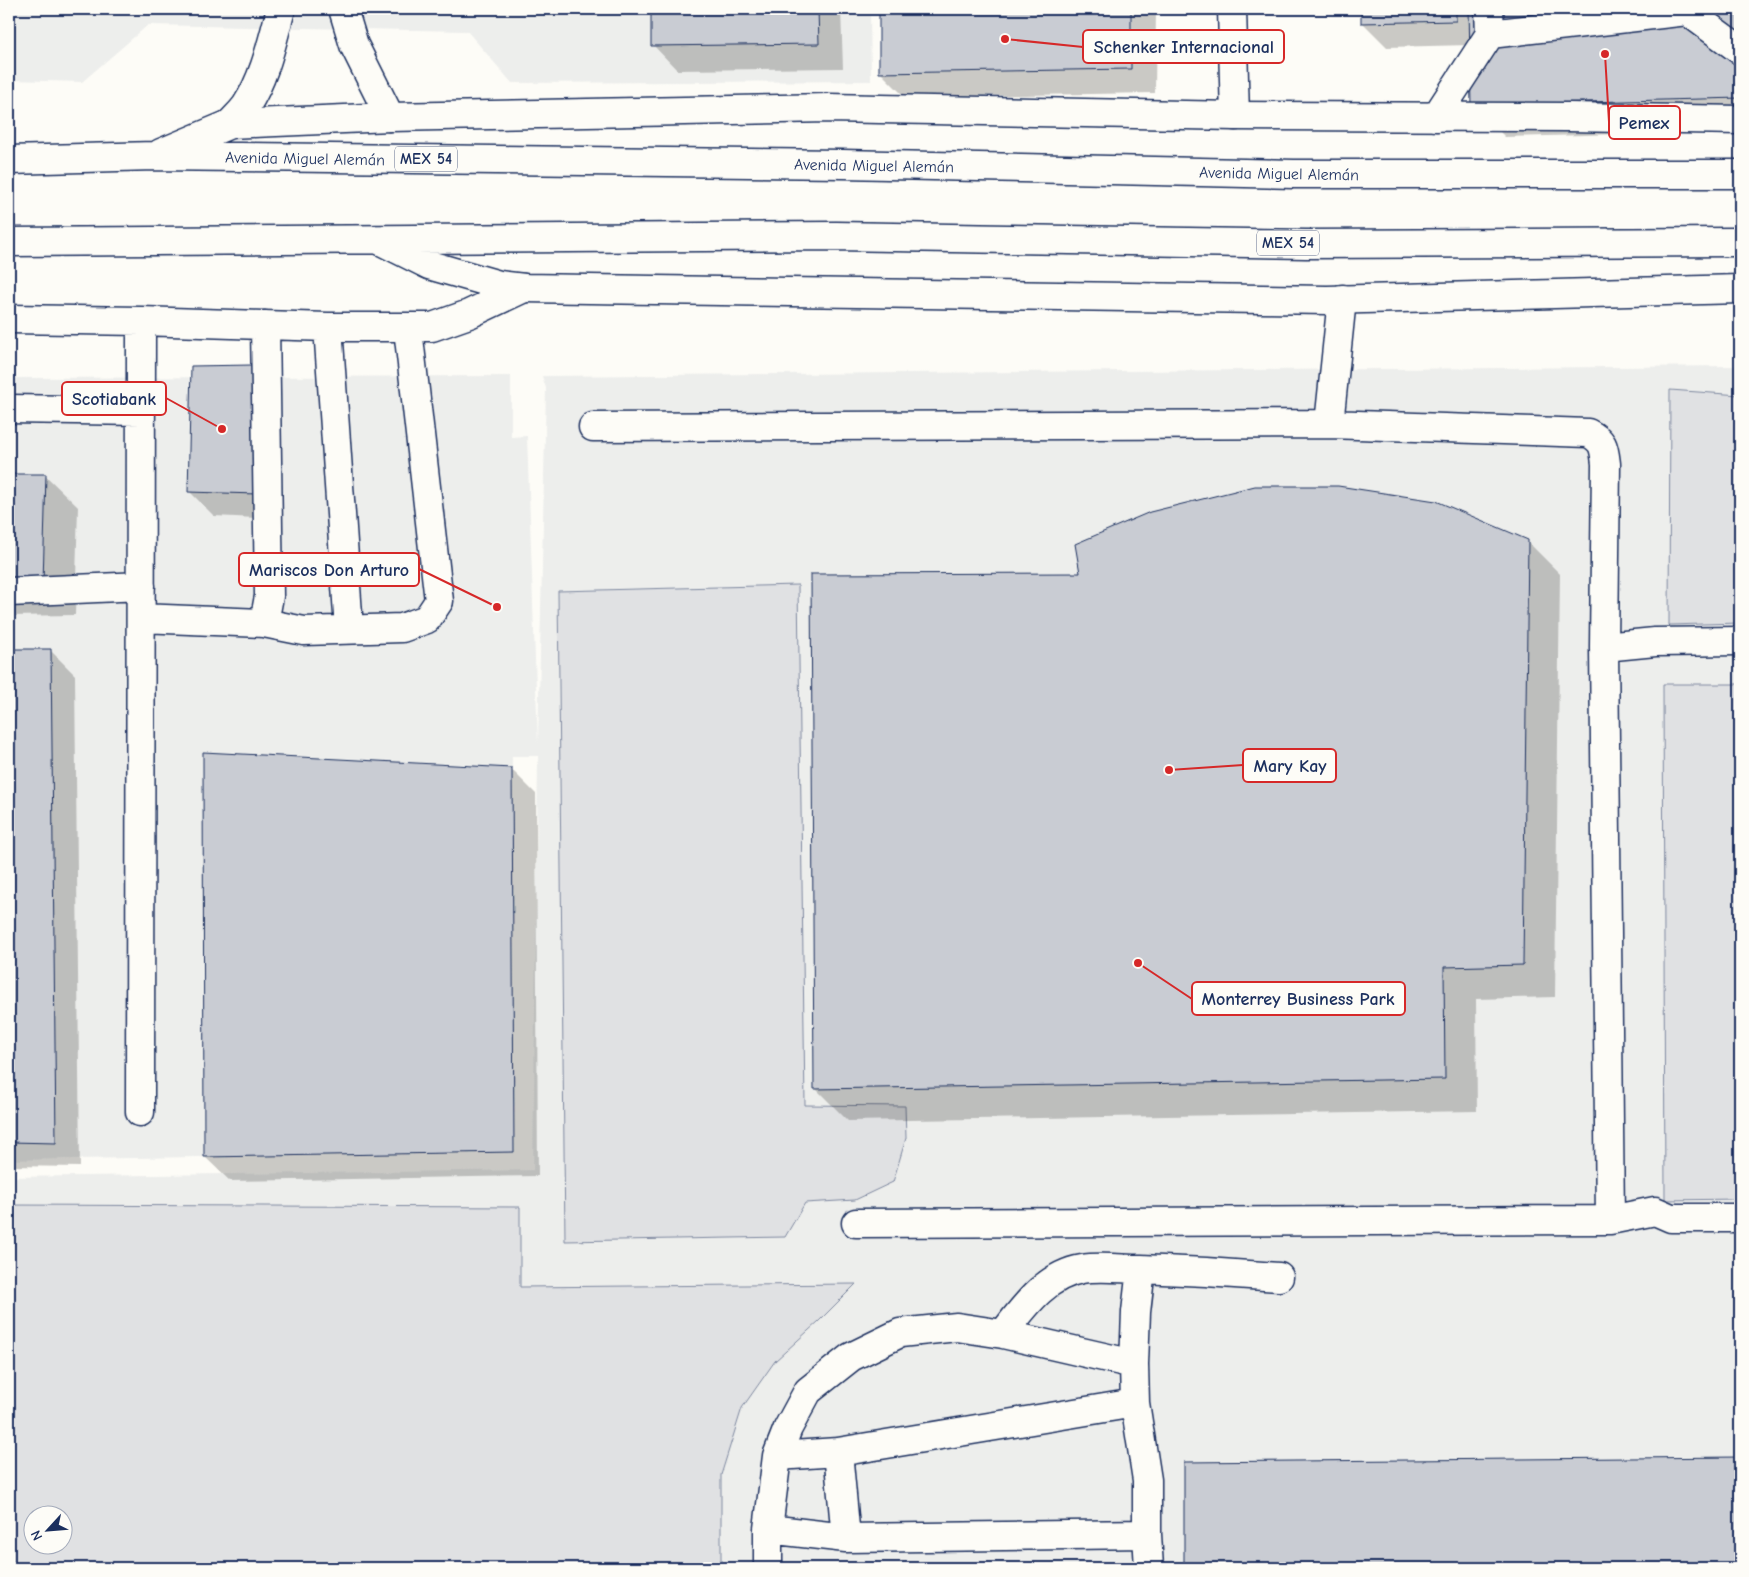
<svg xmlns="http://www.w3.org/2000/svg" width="1749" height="1577" font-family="'Comic Neue',sans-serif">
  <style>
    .built { fill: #edeeec; fill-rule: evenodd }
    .green { fill: #e0e1e3; stroke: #7e88a0; fill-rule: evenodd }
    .shadow { fill: #0003 }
    .building { fill: #c9ccd3; stroke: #1b2f5e }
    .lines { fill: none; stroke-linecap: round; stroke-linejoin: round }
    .minor-casing { stroke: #1b2f5e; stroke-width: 31 }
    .highway-casing { stroke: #1b2f5e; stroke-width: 31 }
    .minor { stroke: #fdfcf7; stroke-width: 28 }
    .highway { stroke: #fdfcf7; stroke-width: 28 }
    .labels { text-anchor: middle; stroke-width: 4; stroke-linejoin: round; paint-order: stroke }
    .shield { fill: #fdfcf7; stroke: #5f6c8c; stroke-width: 1 }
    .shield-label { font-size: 15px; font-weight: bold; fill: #1b2f5e }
    .street-label { font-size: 16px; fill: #1b2f5e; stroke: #fdfcf7 }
    .leader { fill: none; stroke: #d62828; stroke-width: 2 }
    .callout-dot { fill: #d62828; stroke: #fdfcf7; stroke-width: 2 }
    .callout { fill: #fdfcf7; stroke: #d62828; stroke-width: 2 }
    .callout-label { font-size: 18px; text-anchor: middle; font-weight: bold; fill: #1b2f5e }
  </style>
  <rect width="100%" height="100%" fill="#fdfcf7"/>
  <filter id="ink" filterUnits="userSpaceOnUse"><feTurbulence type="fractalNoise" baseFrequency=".02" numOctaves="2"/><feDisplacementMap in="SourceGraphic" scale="10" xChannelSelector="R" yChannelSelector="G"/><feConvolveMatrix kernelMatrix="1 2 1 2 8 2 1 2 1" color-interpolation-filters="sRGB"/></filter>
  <g filter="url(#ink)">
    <path class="built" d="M9 9H870L871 81 512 83 467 31 148 25 82 82 9 80Z
      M1740 366V1568H9V1177L533 1170 538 756H512L514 1152 9 1160V378L511 376V437L527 436 538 743 546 388 542 376ZM32 1514H62V1544H32Z"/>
    <path class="green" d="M1670 390 1740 395V623L1669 625Z
      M798 585 805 1105 905 1106 906 1138 893 1182 855 1200 805 1203 785 1237 565 1241 558 591Z
      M1663 684H1740V1199L1665 1200Z
      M9 1205 520 1207V1287L856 1284 819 1321 775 1361 742 1408 721 1475V1568H9ZM32 1514H62V1544H32Z"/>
    <path class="shadow" d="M652 9H841L843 68 677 70 653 45Z
      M880 9H1156L1155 93 905 97 880 72Z
      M1362 9H1740V131L1505 137 1472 104 1471 45 1387 47 1362 22Z
      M252 366 281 519 214 516 189 491Z
      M45 475 78 507 75 615 9 616V476Z
      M1527 541 1560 574 1555 997 1476 999 1477 1111 848 1121 815 1088 1081 574Z
      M9 650H50L75 675 80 1167 9 1166Z
      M511 769 536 794 538 1176 230 1181 205 1157Z
      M1740 1459V1568H1186L1185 1463Z"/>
    <path class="building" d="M651 9H818L819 44 651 46Z
      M879 9H1131V69L879 73Z
      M1361 9H1456V21L1361 23Z
      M1469 9H1740V98L1471 105Z
      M252 365 257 494 188 492 191 366Z
      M9 474H46L43 583H9Z
      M1255 486H1338L1436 501 1528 540 1523 965 1444 967 1445 1079 814 1089 811 574 1080 573 1075 544 1150 512Z
      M9 649H51L56 1143 9 1142Z
      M203 752 512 768 514 1152 204 1157Z
      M1740 1457V1568H1184V1462Z"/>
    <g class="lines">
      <g class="minor-casing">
        <path id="minor" d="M343 9 354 45 390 117
          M1232 9 1235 116
          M1489 9 1490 34
          M1436 117 1490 34 1687 11 1740 50
          M230 124C235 118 241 113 246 106 265 77 272 42 281 9
          M9 319 141 321 328 327H432L469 314 524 288
          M265 325 269 596 264 623 304 631 402 628 427 619 439 601 408 329
          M328 327 349 629
          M9 409 141 411
          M1329 424 1342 299
          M593 427 1329 424 1588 433C1604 441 1604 447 1606 464L1604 647 1610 1220
          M9 592 141 586
          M141 618 264 623
          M1604 647 1655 642 1740 641
          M140 1112 141 321
          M856 1223 1610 1220 1655 1211 1671 1218H1740
          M1003 1334C1024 1307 1046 1275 1082 1269 1100 1266 1123 1269 1141 1269
          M1134 1364 1136 1312 1141 1269 1206 1272 1279 1277
          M838 1452 846 1538
          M777 1456 838 1452 1135 1403
          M768 1529 846 1538 1147 1534
          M768 1568V1529L777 1456 788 1428 808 1391 851 1357 900 1333 957 1327 1003 1334 1134 1364 1135 1403 1147 1480V1534L1149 1568"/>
      </g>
      <g class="highway-casing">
        <path id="highway" d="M161 153 230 124 390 117 828 108 1235 116 1568 117 1740 120
          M9 160 154 156 843 164 1294 174H1740
          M381 241 429 265 499 285 524 288 1327 300 1740 289
          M9 242 836 236 1306 244 1740 242"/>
      </g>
      <use href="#minor" class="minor"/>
      <use href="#highway" class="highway"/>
    </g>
  </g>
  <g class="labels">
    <g class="shield">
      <rect x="395" y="146.5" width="62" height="25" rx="4"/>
      <rect x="1257" y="230.5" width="62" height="25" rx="4"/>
    </g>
    <g class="shield-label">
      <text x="426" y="164">MEX 54</text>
      <text x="1288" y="248">MEX 54</text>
    </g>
    <g class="street-label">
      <text transform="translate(305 158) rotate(1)" y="6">Avenida Miguel Alemán</text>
      <text transform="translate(874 165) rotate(1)" y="6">Avenida Miguel Alemán</text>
      <text transform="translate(1279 173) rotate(1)" y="6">Avenida Miguel Alemán</text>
    </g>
  </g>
  <path class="leader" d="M1005 39L1083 47M1605 54L1609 122M222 429L166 398M497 607L419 569M1169 770L1243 765M1138 963L1192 999"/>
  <g class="callout-dot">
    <circle cx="1005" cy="39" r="5"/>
    <circle cx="1605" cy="54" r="5"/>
    <circle cx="222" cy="429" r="5"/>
    <circle cx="497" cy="607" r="5"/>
    <circle cx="1169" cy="770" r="5"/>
    <circle cx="1138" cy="963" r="5"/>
  </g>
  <g class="callout">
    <rect x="1083" y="30" width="201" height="33" rx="5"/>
    <rect x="1609" y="106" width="71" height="33" rx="5"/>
    <rect x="62" y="382" width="104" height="33" rx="5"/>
    <rect x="239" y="553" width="180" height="33" rx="5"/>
    <rect x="1243" y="749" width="93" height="33" rx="5"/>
    <rect x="1192" y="982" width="213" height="33" rx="5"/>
  </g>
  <g class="callout-label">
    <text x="1184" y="53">Schenker Internacional</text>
    <text x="1644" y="129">Pemex</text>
    <text x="114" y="405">Scotiabank</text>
    <text x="329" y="576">Mariscos Don Arturo</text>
    <text x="1290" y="772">Mary Kay</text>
    <text x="1298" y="1005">Monterrey Business Park</text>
  </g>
  <rect width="1749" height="1577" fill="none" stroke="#fdfcf7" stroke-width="30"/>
  <rect x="15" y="15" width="1719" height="1547" fill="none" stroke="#1b2f5e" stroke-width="2" filter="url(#ink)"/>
  <g transform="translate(48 1530) rotate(244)"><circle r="24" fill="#fdfcf7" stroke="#a3aaba"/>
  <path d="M0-4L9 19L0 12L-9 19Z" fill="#1b2f5e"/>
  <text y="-8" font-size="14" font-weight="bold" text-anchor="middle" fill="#1b2f5e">N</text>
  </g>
</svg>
